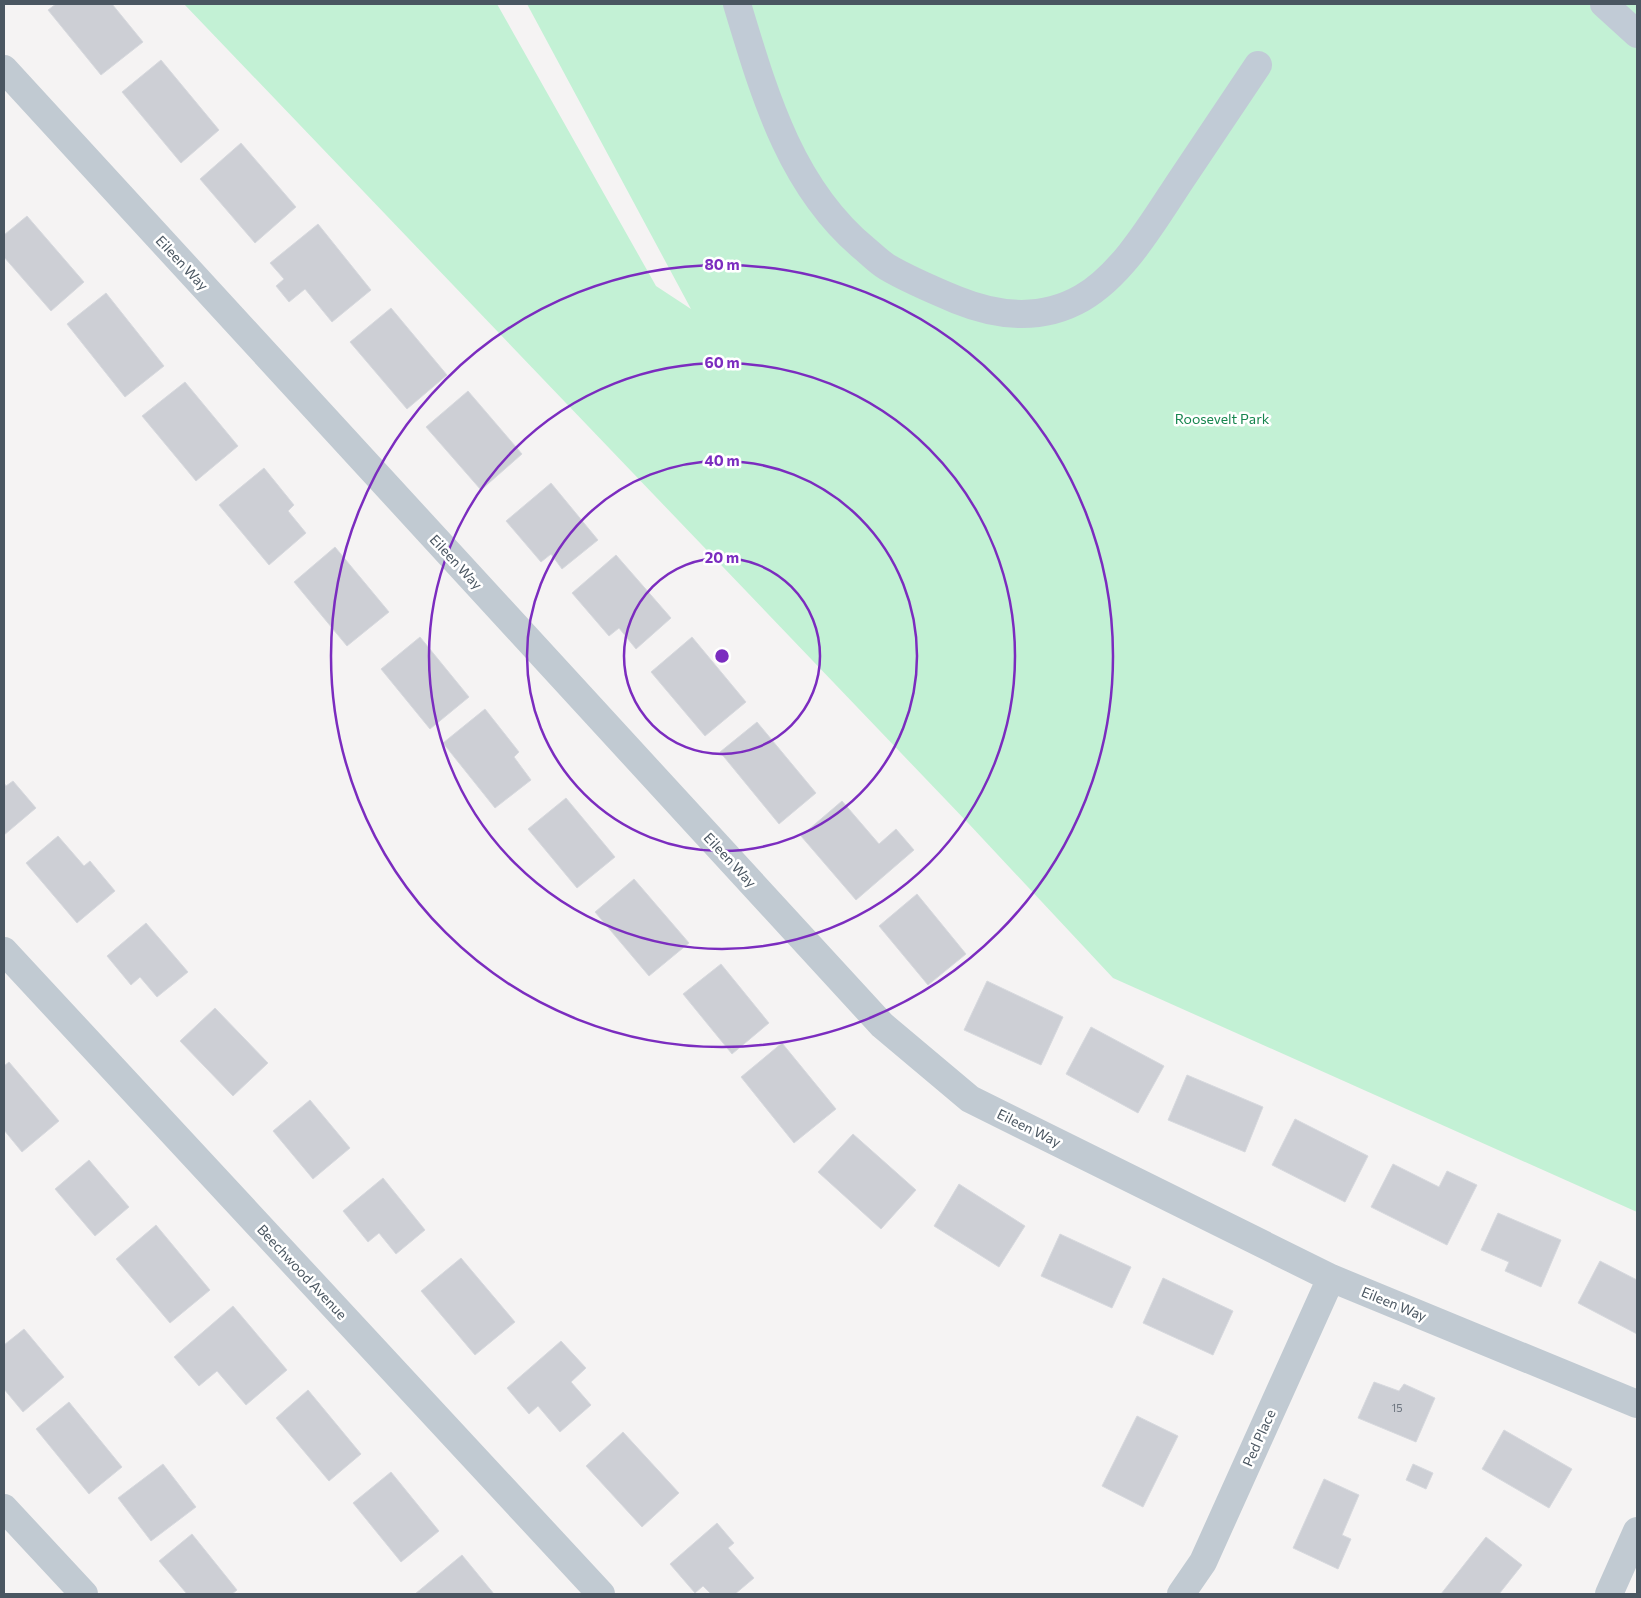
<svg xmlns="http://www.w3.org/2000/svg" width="1641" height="1598" font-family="Commissioner,sans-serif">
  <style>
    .green { fill: #c3f1d5 }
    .building { fill: #cdcfd5; stroke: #d7d9de }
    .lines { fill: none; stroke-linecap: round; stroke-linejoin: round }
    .street { stroke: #c1cad2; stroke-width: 28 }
    .secondary { stroke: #c1cbd6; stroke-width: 28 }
    .ring { fill: none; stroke: #7b2cbf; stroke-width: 2.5 }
    .labels { text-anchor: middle; stroke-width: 5; stroke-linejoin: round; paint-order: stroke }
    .number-label { font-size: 11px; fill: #6b747e }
    .street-label { font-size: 14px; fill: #4a5661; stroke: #fff }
    .park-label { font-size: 14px; fill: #17864f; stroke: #fff }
    .centre { fill: #7b2cbf; stroke: #fff; stroke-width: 2.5 }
    .ring-label { font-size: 15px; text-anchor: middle; font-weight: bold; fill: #7b2cbf; stroke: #fff; stroke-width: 5; stroke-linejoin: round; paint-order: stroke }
  </style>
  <rect width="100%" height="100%" fill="#f5f3f3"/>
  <path class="green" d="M184 4H497L656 286 691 309 527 4H1637V1212L1113 978 969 824Z"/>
  <path class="building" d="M56 4H112L143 42 101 75 48 10Z
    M161 60 219 130 181 163 122 92Z
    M241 143 296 207 255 243 200 179Z
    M27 216 84 282 51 311 4 257V235Z
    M318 224 371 290 332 322 305 289 289 302 276 286 284 279 270 263Z
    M106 293 164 366 125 397 67 324Z
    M391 308 447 375 407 409 350 342Z
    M185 382 238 446 196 481 142 416Z
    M468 391 522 454 481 490 426 427Z
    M264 468 294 505 288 511 306 533 269 565 219 505Z
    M551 483 598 540 562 569 551 554 541 562 506 521Z
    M335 547 389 612 347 646 294 582Z
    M616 555 671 618 636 649 619 628 609 636 572 593Z
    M420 637 469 697 430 729 381 669Z
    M692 637 746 702 705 736 651 672Z
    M485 709 519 752 514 757 531 780 495 808 443 743Z
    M757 722 816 793 779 824 720 752Z
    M13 781 36 808 4 835V783L6 786Z
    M566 798 615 857 577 888 528 829Z
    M842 801 879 844 896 829 914 850 856 900 801 836Z
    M58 836 84 866 90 861 115 891 77 923 26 863Z
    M634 879 689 943 649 976 595 912Z
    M917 894 966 954 928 985 879 926Z
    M146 923 188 972 157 997 140 977 131 985 107 956Z
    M721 964 769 1023 732 1054 683 994Z
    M987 981 1063 1017 1041 1065 964 1030Z
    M215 1008 268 1063 233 1096 180 1041Z
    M1091 1027 1164 1066 1138 1113 1066 1074Z
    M782 1043 836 1109 794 1143 741 1077Z
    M9 1062 59 1121 22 1152 4 1130V1066Z
    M1187 1075 1263 1107 1245 1152 1168 1120Z
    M310 1100 350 1148 313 1179 273 1131Z
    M1295 1119 1368 1156 1345 1202 1272 1165Z
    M853 1134 916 1190 881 1229 818 1172Z
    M89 1160 129 1207 95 1236 55 1189Z
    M1393 1164 1439 1187 1447 1171 1477 1185 1447 1245 1371 1207Z
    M383 1178 425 1230 396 1254 379 1233 368 1242 343 1211Z
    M959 1184 1025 1226 999 1267 934 1226Z
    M1498 1213 1561 1240 1541 1287 1505 1271 1509 1262 1481 1250Z
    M156 1225 210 1290 170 1323 116 1259Z
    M1060 1234 1131 1267 1112 1308 1041 1276Z
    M461 1258 515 1322 475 1355 421 1291Z
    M1600 1261 1637 1280V1334L1578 1303Z
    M1163 1278 1233 1311 1213 1355 1143 1323Z
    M233 1306 287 1370 246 1405 217 1371 199 1386 174 1357Z
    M24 1329 64 1377 23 1412 4 1389V1345Z
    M561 1341 586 1368 571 1382 591 1405 560 1432 538 1406 529 1414 507 1388Z
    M1374 1382 1399 1391 1404 1384 1435 1398 1416 1442 1358 1418Z
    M308 1390 361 1454 329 1481 276 1418Z
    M69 1402 122 1467 89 1494 36 1429Z
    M1137 1416 1178 1436 1143 1507 1102 1486Z
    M1504 1430 1572 1469 1549 1508 1482 1469Z
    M623 1432 679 1493 642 1527 586 1466Z
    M163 1464 196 1507 151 1541 118 1498Z
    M1413 1464 1433 1473 1426 1489 1406 1480Z
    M391 1472 439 1531 401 1562 353 1503Z
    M1324 1479 1359 1495 1342 1535 1351 1539 1338 1569 1293 1548Z
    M717 1523 734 1543 728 1548 754 1578 735 1594H711L703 1586 695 1593 670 1564Z
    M192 1534 237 1590 232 1594H187L159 1561Z
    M1486 1537 1522 1565 1499 1594H1441Z
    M462 1555 494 1594H415Z"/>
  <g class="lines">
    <path class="street" d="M4 69 882 1025 970 1099 1331 1278 1637 1404
      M4 951 601 1594
      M4 1508 84 1594
      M1181 1594 1203 1562 1331 1278
      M1609 1594 1637 1531"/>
    <path class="secondary" d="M737 4C764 93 790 187 865 249 872 255 879 262 887 267 909 280 933 290 957 300 999 317 1042 321 1082 298 1125 273 1156 217 1183 177 1208 140 1233 102 1258 65
      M1604 4 1637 34"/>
  </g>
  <g class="ring">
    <circle cx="722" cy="656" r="98"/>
    <circle cx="722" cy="656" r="195"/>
    <circle cx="722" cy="656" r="293"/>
    <circle cx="722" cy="656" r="391"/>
  </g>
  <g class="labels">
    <g class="number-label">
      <text x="1397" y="1412">15</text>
    </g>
    <g class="street-label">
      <text transform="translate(182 263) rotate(47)" y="5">Eileen Way</text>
      <text transform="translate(456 562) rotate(47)" y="5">Eileen Way</text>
      <text transform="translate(730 860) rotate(47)" y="5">Eileen Way</text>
      <text transform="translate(1029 1128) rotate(26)" y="5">Eileen Way</text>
      <text transform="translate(302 1272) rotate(47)" y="5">Beechwood Avenue</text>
      <text transform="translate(1394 1304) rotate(22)" y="5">Eileen Way</text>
      <text transform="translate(1259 1438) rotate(-66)" y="5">Ped Place</text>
    </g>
    <g class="park-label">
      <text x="1222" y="424">Roosevelt Park</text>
    </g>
  </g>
  <circle cx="722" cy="656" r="8" class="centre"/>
  <g class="ring-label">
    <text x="722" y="270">80 m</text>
    <text x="722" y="368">60 m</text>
    <text x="722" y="466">40 m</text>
    <text x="722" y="563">20 m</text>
  </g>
  <rect width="1641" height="1598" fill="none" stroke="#4a5661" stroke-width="10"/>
</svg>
